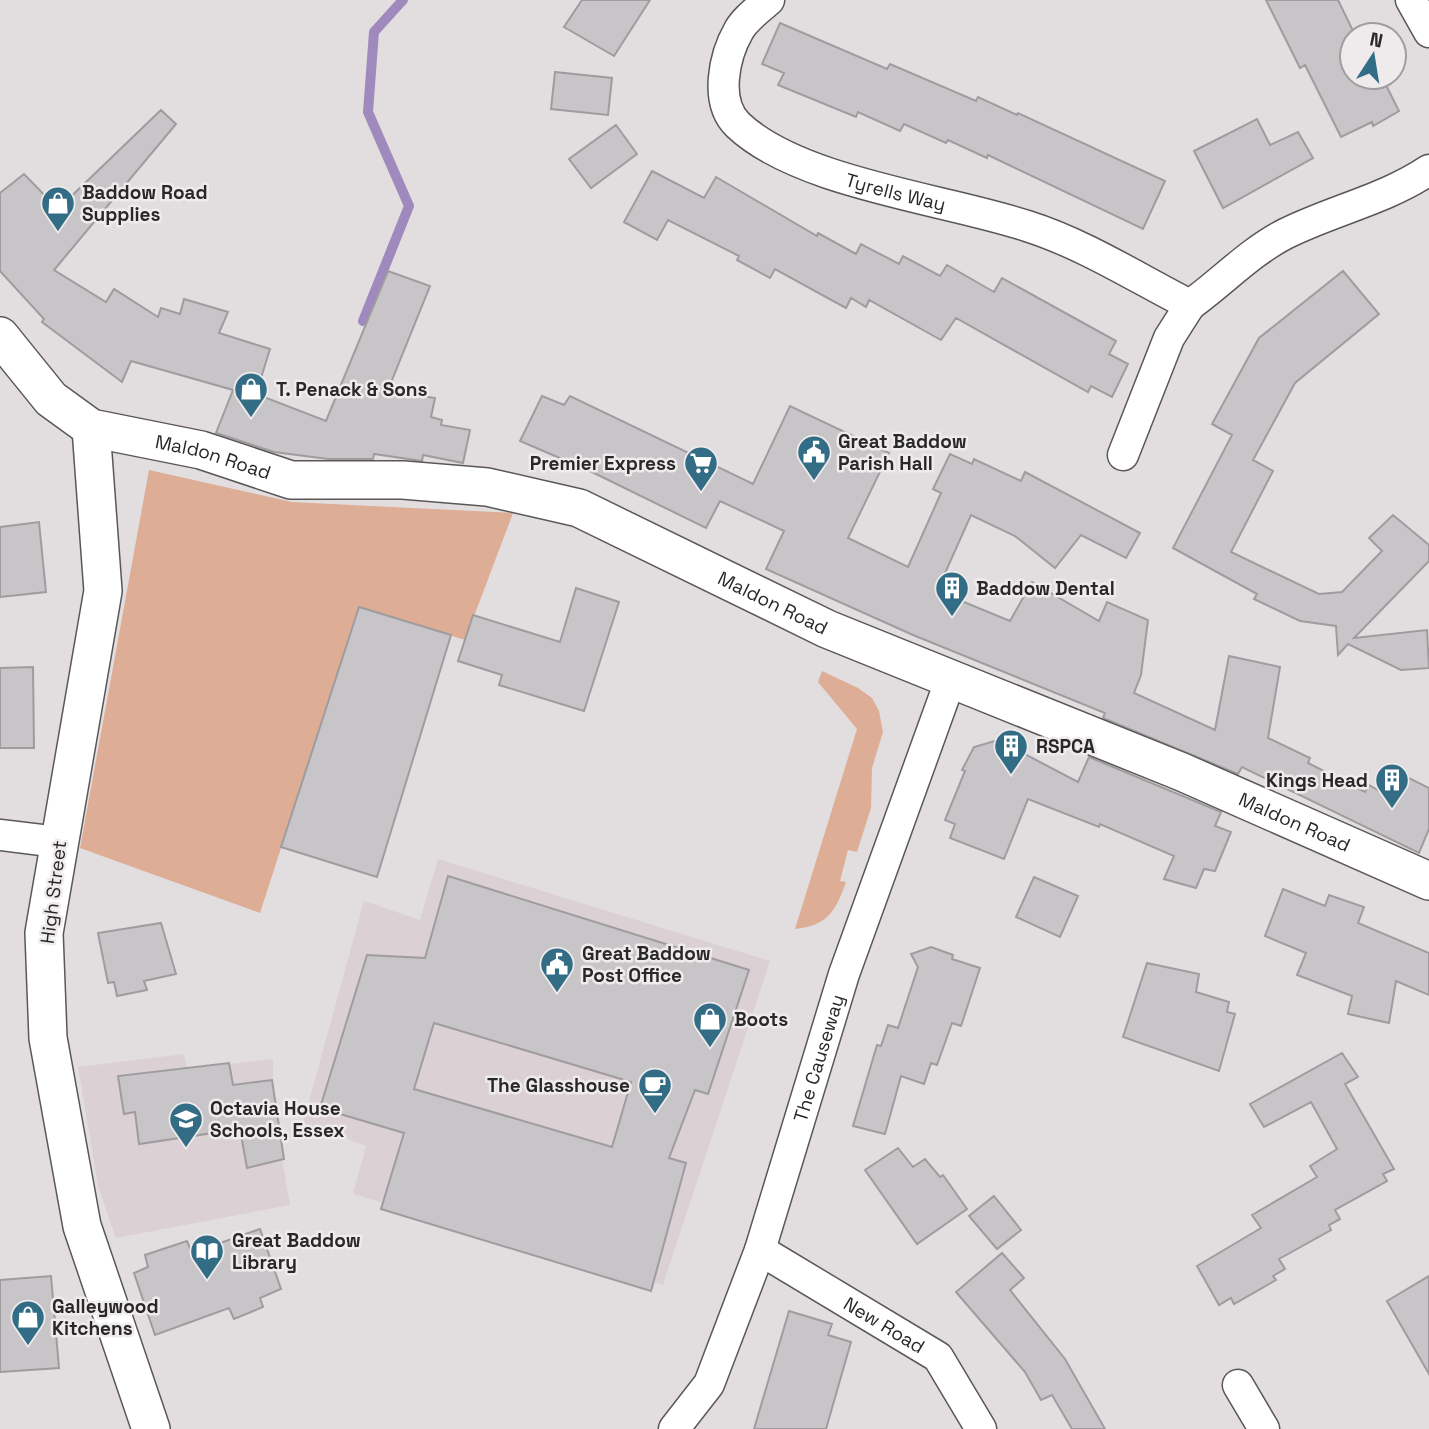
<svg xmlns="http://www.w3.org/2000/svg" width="1429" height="1429" font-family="'Space Grotesk',sans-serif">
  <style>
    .built { fill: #dbd0d3 }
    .green { fill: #ddad95 }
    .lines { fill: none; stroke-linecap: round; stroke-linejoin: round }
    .stream { stroke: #a089bc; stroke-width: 10 }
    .building { fill: #c8c5c8; stroke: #9f9c9f; stroke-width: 2; fill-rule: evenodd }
    .minor-casing { stroke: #5b5758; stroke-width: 33 }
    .tertiary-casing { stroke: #5b5758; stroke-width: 40 }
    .minor { stroke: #fff; stroke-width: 30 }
    .tertiary { stroke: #fff; stroke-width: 37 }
    .labels { text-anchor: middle; stroke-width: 5; stroke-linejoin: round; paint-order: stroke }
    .street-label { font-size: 19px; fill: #292828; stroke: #efebed }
    .poi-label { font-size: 19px; font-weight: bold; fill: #292828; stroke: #efebed; text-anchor: start }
  </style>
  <rect width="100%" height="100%" fill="#e2dedf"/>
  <path class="built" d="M438 859 770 961 663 1285 353 1194 366 1146 303 1123 364 901 420 920Z
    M184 1054 187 1069 273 1059 274 1112 290 1205 116 1238 98 1186 78 1067Z"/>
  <path class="green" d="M149 470 292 502 513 513 465 640 359 607 260 913 80 848Z
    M822 671 858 688 872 698 879 711 883 732 872 768 871 808 857 852 848 850 840 881 846 882C836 911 827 926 795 929L857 729 818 682Z"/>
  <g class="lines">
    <path class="stream" d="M363 321 409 206 368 112 374 32 403 0"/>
  </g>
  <path class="building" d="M582 0H650L614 56 564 27Z
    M1266 0H1338L1355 35H1352V77H1376L1378 81 1383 79 1399 111 1373 126 1372 122 1341 137 1305 65 1300 68Z
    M780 23 887 69 890 64 976 101 978 97 1017 115 1018 113 1165 181 1143 229 988 155 987 158 948 140 946 143 904 124 900 131 858 112 856 117 778 85 784 73 762 64Z
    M555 72 612 78 608 115 551 109Z
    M161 110 176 124 54 270 106 302 114 289 158 317 161 308 180 314 184 299 228 312 219 333 270 349 256 394 326 421 388 271 430 286 388 390 435 398 431 417 442 420 441 425 470 430 463 463 423 455 422 461 374 454 373 459H328L274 452 216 433 233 390 131 361 122 382 42 322 44 319 0 271V193L24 174 58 209Z
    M1257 119 1270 145 1298 132 1313 158 1223 208 1194 151Z
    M616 125 637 154 591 188 569 159Z
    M652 171 704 198 716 177 817 236 818 233 856 254 861 244 899 264 903 256 940 276 947 265 994 292 1002 278 1116 341 1109 354 1128 364 1112 397 1091 386 1088 392 956 318 941 340 869 300 866 307 851 298 846 308 775 269 770 278 737 260 739 256 668 220 657 240 624 222Z
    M1343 271 1379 314 1295 383 1253 460 1273 471 1231 552 1319 594 1342 592 1382 551 1369 538 1393 515 1429 545V561L1354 638 1427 630 1429 668 1401 670 1348 644 1338 655 1336 626 1300 621 1254 599 1257 594 1173 548 1232 435 1212 424 1259 338Z
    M542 396 564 405 570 396 753 484 790 406 889 453 848 538 908 567 941 493 933 489 950 454 972 464 974 459 1021 481 1025 472 1140 533 1126 558 1081 535 1055 568 1015 536 971 515 937 591 1010 621 1032 582 1099 621 1107 602 1148 620 1141 675 1134 693 1215 730 1229 656 1280 667 1268 738 1310 758 1308 763 1365 792 1369 785 1388 796 1401 774 1429 788V829L1419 853 1242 767 1238 774 1103 718 1105 713 913 635 766 569 784 531 720 501 706 528 590 471 520 441Z
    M39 522 46 592 0 597V527Z
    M576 588 619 602 584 711 499 685 502 675 458 661 473 615 560 642Z
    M359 607 451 635 377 877 281 847Z
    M33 667 34 748H0V668Z
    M998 740 1078 782 1089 757 1221 812 1215 826 1231 832 1215 871 1204 869 1196 888 1164 879 1174 856 1100 824 1099 827 1028 799 1004 859 950 838 955 824 945 820 965 771 962 770 974 747Z
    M448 876 749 970 708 1094 695 1090 669 1158 686 1163 651 1291 381 1209 404 1133 320 1108 367 955 425 958ZM434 1023 631 1082 612 1147 414 1089Z
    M1034 877 1078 896 1060 937 1016 917Z
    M1283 889 1325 906 1329 895 1364 907 1358 923 1429 953V995L1396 981 1389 1023 1348 1014 1352 996 1297 975 1306 953 1265 936Z
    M161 923 176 974 144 981 147 990 117 996 114 982 108 983 98 933Z
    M931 947 953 955 952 959 980 968 961 1026 952 1023 937 1065 931 1063 924 1084 901 1076 885 1134 853 1126 877 1045 881 1046 888 1025 898 1028 918 967 911 954Z
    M1147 963 1199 974 1196 992 1229 1002 1227 1012 1235 1014 1219 1071 1123 1037Z
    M1342 1053 1358 1077 1345 1084 1394 1169 1383 1174 1387 1181 1335 1210 1340 1219 1329 1225 1331 1230 1279 1259 1285 1269 1273 1276 1276 1280 1234 1304 1231 1298 1219 1305 1197 1266 1261 1228 1252 1215 1317 1177 1310 1166 1337 1149 1311 1102 1264 1127 1250 1104Z
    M229 1063 233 1085 272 1080 284 1159 247 1168 240 1129 139 1144 135 1112 124 1114 118 1076Z
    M898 1148 913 1167 925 1159 940 1177 943 1175 967 1209 917 1244 865 1170Z
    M994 1196 1021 1230 997 1249 969 1216Z
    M260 1229 281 1289 260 1298 263 1307 234 1319 229 1308 155 1335 134 1273 148 1267 145 1255 187 1241 192 1253Z
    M1002 1253 1024 1278 1010 1290 1065 1359 1105 1429H1072L1052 1395 1041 1400 1025 1372 956 1292Z
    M51 1276 59 1368 0 1372V1280Z
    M1429 1276V1374L1387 1301Z
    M789 1311 832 1324 828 1335 851 1342 826 1429H754Z"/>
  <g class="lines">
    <g class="minor-casing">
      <g id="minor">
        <path id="s1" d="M769 0C759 9 745 19 739 30 724 56 714 102 738 125 799 183 946 199 1027 226 1084 244 1137 278 1190 305 1222 282 1250 252 1285 234 1333 210 1384 200 1429 170"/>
        <path d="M1411 0 1429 32"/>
        <path d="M1123 455 1169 338 1190 305"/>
        <path d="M0 835 58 842"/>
        <path id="s2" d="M760 1250 938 1357 981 1429"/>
        <path d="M1238 1385 1264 1429"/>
        <path id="s3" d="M674 1429 709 1384 760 1250 844 974 950 681"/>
      </g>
    </g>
    <g class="tertiary-casing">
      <g id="tertiary">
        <path id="s4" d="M0 336 51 399 91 428 201 450 291 480H403L487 487 579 508 827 629 1182 772 1429 881"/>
        <path d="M91 428 103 591 44 933 48 1038 82 1226 151 1429"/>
      </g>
    </g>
    <use href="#minor" class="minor"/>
    <use href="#tertiary" class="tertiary"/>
  </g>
  <defs>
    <g id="shop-pin" transform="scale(1.75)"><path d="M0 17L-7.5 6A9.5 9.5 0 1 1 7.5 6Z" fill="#326d85" stroke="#efebed"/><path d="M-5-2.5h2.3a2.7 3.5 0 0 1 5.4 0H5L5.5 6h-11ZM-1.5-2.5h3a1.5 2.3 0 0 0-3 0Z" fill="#fff"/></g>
    <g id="civic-pin" transform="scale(1.75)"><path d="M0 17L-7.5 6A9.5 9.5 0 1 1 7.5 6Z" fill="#326d85" stroke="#efebed"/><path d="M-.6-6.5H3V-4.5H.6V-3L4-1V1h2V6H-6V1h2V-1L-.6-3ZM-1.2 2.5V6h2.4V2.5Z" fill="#fff"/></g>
    <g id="supermarket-pin" transform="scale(1.75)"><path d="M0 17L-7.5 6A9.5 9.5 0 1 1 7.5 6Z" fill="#326d85" stroke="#efebed"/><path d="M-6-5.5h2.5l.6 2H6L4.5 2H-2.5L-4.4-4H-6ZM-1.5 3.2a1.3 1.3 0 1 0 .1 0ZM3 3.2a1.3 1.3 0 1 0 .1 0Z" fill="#fff"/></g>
    <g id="building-pin" transform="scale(1.75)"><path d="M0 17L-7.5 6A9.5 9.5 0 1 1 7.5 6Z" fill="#326d85" stroke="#efebed"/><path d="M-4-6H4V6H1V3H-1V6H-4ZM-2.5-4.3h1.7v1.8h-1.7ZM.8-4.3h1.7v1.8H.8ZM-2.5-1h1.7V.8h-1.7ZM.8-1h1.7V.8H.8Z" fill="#fff"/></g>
    <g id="cafe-pin" transform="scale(1.75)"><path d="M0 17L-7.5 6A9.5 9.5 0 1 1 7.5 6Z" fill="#326d85" stroke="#efebed"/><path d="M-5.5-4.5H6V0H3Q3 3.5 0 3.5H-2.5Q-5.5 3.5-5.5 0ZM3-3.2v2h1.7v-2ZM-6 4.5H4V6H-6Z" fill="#fff"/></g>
    <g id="school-pin" transform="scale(1.75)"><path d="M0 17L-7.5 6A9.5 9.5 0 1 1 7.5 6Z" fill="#326d85" stroke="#efebed"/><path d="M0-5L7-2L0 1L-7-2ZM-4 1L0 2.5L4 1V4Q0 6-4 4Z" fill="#fff"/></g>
    <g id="library-pin" transform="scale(1.75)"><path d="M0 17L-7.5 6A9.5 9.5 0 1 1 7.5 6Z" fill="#326d85" stroke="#efebed"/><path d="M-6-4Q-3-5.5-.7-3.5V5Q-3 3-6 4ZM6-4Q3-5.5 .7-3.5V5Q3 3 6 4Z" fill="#fff"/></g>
  </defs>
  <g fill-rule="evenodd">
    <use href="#shop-pin" x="58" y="203"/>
    <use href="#shop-pin" x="251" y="389"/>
    <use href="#civic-pin" x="814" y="452"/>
    <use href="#supermarket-pin" x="701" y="463"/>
    <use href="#building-pin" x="952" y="588"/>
    <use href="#building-pin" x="1011" y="746"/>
    <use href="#building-pin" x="1392" y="780"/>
    <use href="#civic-pin" x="557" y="964"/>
    <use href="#shop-pin" x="710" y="1019"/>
    <use href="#cafe-pin" x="655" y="1085"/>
    <use href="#school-pin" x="186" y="1119"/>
    <use href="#library-pin" x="207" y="1251"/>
    <use href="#shop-pin" x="28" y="1317"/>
  </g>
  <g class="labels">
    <g class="street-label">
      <text dy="7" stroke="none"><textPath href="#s1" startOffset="317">Tyrells Way</textPath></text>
      <text dy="7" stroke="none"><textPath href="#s4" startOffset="256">Maldon Road</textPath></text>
      <text dy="7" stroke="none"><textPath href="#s4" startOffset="844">Maldon Road</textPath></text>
      <text dy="7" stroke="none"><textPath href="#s4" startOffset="1410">Maldon Road</textPath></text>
      <text transform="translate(53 892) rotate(-83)" y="7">High Street</text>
      <text dy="7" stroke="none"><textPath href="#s3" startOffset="401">The Causeway</textPath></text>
      <text dy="7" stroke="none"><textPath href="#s2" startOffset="145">New Road</textPath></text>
    </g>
    <g class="poi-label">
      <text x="82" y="199">Baddow Road<tspan x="82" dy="22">Supplies</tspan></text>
      <text x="276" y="396">T. Penack &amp; Sons</text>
      <text x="838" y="448">Great Baddow<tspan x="838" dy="22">Parish Hall</tspan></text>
      <text x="676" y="470" text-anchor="end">Premier Express</text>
      <text x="976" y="595">Baddow Dental</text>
      <text x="1036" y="753">RSPCA</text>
      <text x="1368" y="787" text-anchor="end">Kings Head</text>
      <text x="582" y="960">Great Baddow<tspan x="582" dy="22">Post Office</tspan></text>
      <text x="734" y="1026">Boots</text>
      <text x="630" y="1092" text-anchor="end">The Glasshouse</text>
      <text x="210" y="1115">Octavia House<tspan x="210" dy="22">Schools, Essex</tspan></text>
      <text x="232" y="1247">Great Baddow<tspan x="232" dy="22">Library</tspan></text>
      <text x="52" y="1313">Galleywood<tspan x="52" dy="22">Kitchens</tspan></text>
    </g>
  </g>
  <g transform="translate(1373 56) rotate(12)"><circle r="33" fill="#efebed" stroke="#a09d9e" stroke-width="2"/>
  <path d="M0-5L12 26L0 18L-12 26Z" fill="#326d85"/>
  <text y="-10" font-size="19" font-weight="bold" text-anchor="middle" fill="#292828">N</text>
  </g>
</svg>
